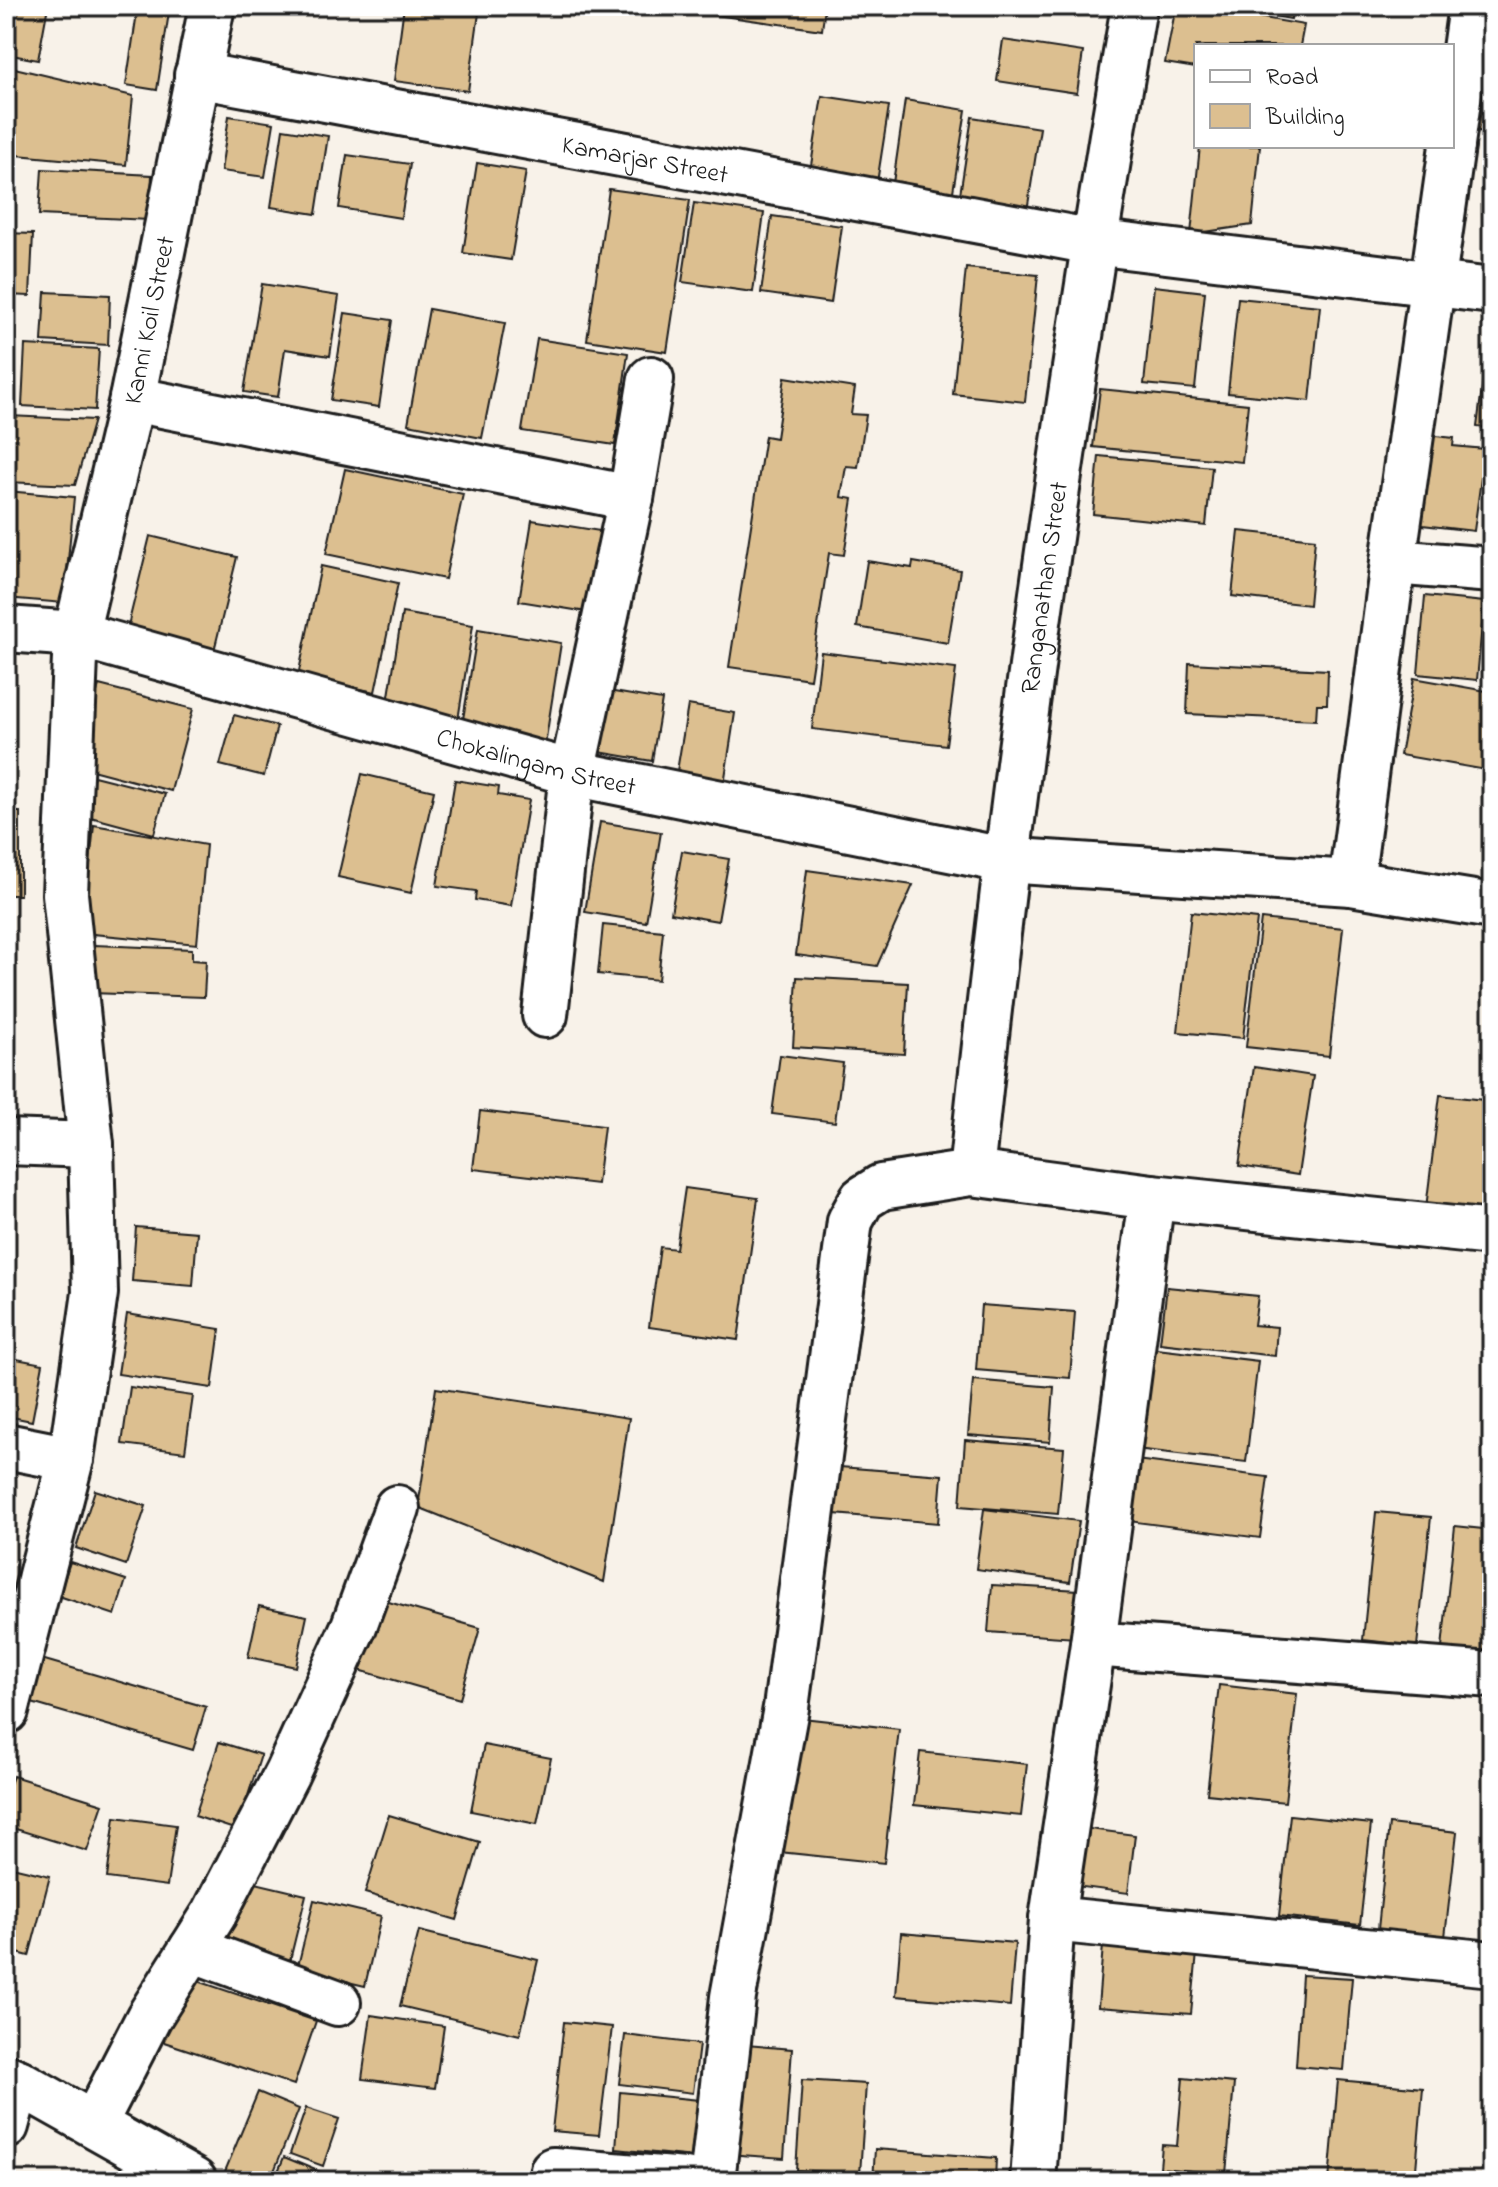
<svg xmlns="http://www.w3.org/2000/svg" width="1498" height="2187" font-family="'Indie Flower',sans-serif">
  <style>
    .building { fill: #dcbf90; stroke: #1c1c1c; stroke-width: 2 }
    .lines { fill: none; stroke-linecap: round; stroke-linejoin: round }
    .minor-casing { stroke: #1c1c1c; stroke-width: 50 }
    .minor { stroke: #fff; stroke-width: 44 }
    .labels { text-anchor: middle; stroke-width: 6; stroke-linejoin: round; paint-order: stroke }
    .street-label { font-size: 26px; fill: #1c1c1c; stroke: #fff }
  </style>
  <rect width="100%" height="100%" fill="#f8f2e9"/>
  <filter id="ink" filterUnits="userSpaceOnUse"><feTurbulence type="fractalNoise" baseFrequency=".0125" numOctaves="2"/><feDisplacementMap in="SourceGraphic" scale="16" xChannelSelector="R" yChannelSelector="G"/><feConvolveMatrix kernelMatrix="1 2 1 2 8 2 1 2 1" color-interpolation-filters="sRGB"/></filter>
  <g filter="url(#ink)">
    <path class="building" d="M6 6H48L38 60 6 54Z
      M138 6H170L157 90 126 85Z
      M404 6H480L468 91 394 81Z
      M652 6H689L688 12Z
      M702 6H825L822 30 701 13Z
      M921 6H970L968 14Z
      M1176 6H1195L1304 25 1300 46H1196V68L1165 63Z
      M1217 6H1293L1291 19Z
      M1492 7V134L1461 127Z
      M1003 40 1083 52 1077 93 997 81Z
      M6 66 133 96 126 165 6 154Z
      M822 96 889 106 876 189 809 178Z
      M905 100 966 110 952 198 892 190Z
      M229 116 274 123 265 177 221 171Z
      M972 117 1040 128 1025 224 957 214Z
      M283 129 328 136 316 214 271 207Z
      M1200 146H1260L1252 225 1191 234Z
      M347 155 410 164 401 218 339 208Z
      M477 163 526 171 511 260 463 253Z
      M42 169 152 175 150 220 39 215Z
      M609 189 690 200 667 352 587 340Z
      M694 203 764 213 753 292 682 282Z
      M772 216 842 226 831 303 761 293Z
      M6 233 33 234 30 296 6 295Z
      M966 268 1038 275 1025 402 953 394Z
      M262 284 339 296 330 356 285 349 278 397 244 392Z
      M1154 286 1205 292 1195 389 1144 384Z
      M45 292 110 295 108 345 42 341Z
      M1238 298 1320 306 1310 401 1228 393Z
      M429 309 505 323 482 438 408 424Z
      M345 313 392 320 379 407 331 400Z
      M537 339 628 353 615 445 522 431Z
      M25 345 99 349 95 410 22 406Z
      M1487 349H1492V429L1477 427Z
      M785 377 855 388 851 414 866 415 858 467 846 466 841 497 853 499 844 555 829 553 810 679 729 667 765 436 776 438Z
      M1100 389 1248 404 1242 462 1093 447Z
      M9 416 94 420 75 485 6 482Z
      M1426 435 1454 438 1453 446 1485 449 1474 531 1414 524Z
      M1099 456 1212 467 1206 526 1093 514Z
      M1492 462V537L1483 536Z
      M345 469 463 494 445 579 326 554Z
      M6 491 74 497 64 603 6 598Z
      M532 520 600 531 587 612 519 601Z
      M1239 531 1315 539 1309 605 1232 596Z
      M150 536 237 557 212 659 125 638Z
      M867 561 912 568 913 562 960 570 948 643 857 627Z
      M321 566 398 583 375 692 298 676Z
      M1425 596 1484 602 1477 680 1418 674Z
      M1492 608V683H1485Z
      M402 613 473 625 458 720 387 709Z
      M478 629 561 643 545 745 461 731Z
      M821 652 956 669 946 745 812 729Z
      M1189 663 1328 670 1327 704H1317L1316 720 1187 714Z
      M1414 678 1492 692V771L1400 755Z
      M99 685 193 709 171 791 77 766Z
      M608 691 662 700 652 761 599 752Z
      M688 705 735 713 724 784 676 777Z
      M234 715 277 726 264 776 220 765Z
      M362 774 434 791 411 893 338 877Z
      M94 776 165 794 154 834 83 815Z
      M455 780 499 787 498 795 529 800 511 906 475 900 476 891 437 886Z
      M6 812H20V895H6Z
      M600 822 661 832 646 922 585 912Z
      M94 825 206 845 197 944 83 933Z
      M682 851 729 859 718 921 671 913Z
      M807 870 913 885 877 966 796 955Z
      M1191 912 1257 919 1243 1038 1178 1032Z
      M1261 919 1343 928 1329 1056 1246 1047Z
      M603 925 663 931 658 980 598 974Z
      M94 945 192 949V960L206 961 204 997 91 993Z
      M797 977 908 983 904 1054 793 1047Z
      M780 1055 843 1063 835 1122 772 1114Z
      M1254 1067 1313 1076 1298 1175 1239 1166Z
      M1440 1095 1492 1101V1216L1426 1208Z
      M480 1111 604 1126 597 1184 473 1169Z
      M685 1188 758 1198 738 1340 649 1327 660 1247 676 1249Z
      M136 1227 197 1232 193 1286 132 1281Z
      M1167 1287 1258 1296 1254 1325 1277 1327 1275 1356 1160 1343Z
      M981 1305 1075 1312 1070 1378 976 1370Z
      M127 1314 220 1329 212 1388 118 1374Z
      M1148 1348 1258 1361 1246 1462 1136 1449Z
      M6 1357 43 1364 32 1421 6 1416Z
      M973 1380 1054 1387 1050 1442 968 1435Z
      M130 1387 193 1396 185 1452 122 1444Z
      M436 1388 629 1418 604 1582 418 1507Z
      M965 1440 1064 1448 1058 1514 960 1506Z
      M1136 1460 1268 1477 1260 1538 1128 1521Z
      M827 1466 942 1475 938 1523 823 1513Z
      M95 1490 146 1506 126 1565 76 1548Z
      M984 1509 1079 1521 1070 1582 976 1569Z
      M1376 1512 1431 1517 1417 1646 1363 1640Z
      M1455 1526 1492 1530V1654L1442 1648Z
      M70 1562 126 1580 115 1615 59 1596Z
      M992 1585 1079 1590 1076 1638 988 1632Z
      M378 1599 480 1628 460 1699 359 1670Z
      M259 1606 307 1616 296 1667 248 1657Z
      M31 1656 206 1707 193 1750 18 1699Z
      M1219 1685 1297 1694 1285 1802 1207 1794Z
      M785 1716 899 1729 884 1863 770 1851Z
      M219 1742 261 1755 237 1830 195 1816Z
      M484 1745 551 1758 537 1824 471 1811Z
      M920 1752 1027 1764 1021 1816 914 1805Z
      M13 1776 103 1804 87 1851 6 1826V1796Z
      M389 1815 480 1842 457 1920 365 1893Z
      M1290 1815 1371 1824 1360 1925 1279 1916Z
      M115 1817 176 1825 167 1886 107 1878Z
      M1389 1824 1457 1832 1445 1937 1378 1929Z
      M1082 1828 1135 1835 1128 1893 1075 1886Z
      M12 1867 50 1876 29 1956 6 1950V1889Z
      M234 1878 306 1895 290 1960 219 1943Z
      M314 1900 381 1916 365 1986 297 1970Z
      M419 1931 538 1960 520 2035 400 2006Z
      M901 1933 1015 1943 1010 2006 896 1996Z
      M1103 1945 1197 1953 1191 2014 1098 2007Z
      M180 1975 316 2021 294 2085 158 2040Z
      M1302 1975 1352 1978 1344 2070 1296 2066Z
      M371 2015 444 2026 435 2088 362 2079Z
      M564 2022 612 2027 599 2135 552 2131Z
      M625 2035 699 2044 693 2093 619 2084Z
      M734 2044 792 2049 784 2158 726 2154Z
      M1183 2078 1234 2083 1226 2174 1160 2168 1162 2145 1177 2146Z
      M802 2080 866 2084 860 2174 796 2170Z
      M1338 2080 1423 2088 1415 2181H1329Z
      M258 2092 299 2109 270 2181H221Z
      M620 2092 699 2100 694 2157 616 2149Z
      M306 2108 339 2119 323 2166 290 2154Z
      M875 2149 996 2158 995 2181H873Z
      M284 2157 335 2178 334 2181H274Z"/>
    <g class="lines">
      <g class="minor-casing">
        <g id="minor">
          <path id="s1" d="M197 75 1093 242 1492 291"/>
          <path d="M1452 144 1471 6"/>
          <path d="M1452 146 1393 562 1492 570"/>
          <path d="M132 399 631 498"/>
          <path d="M1393 562 1351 883 1492 906"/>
          <path id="s2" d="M6 629 76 634 572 773 1004 860 1351 883"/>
          <path d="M545 1015 572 773 631 498 651 379"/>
          <path id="s3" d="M6 1142 91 1145 65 894 76 634 132 399 212 6"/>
          <path id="s4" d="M971 1173C1012 782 1067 393 1134 6"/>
          <path d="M1152 1197 1093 1644 1492 1675"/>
          <path d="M6 1446 71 1459"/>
          <path d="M6 1711 71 1459 95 1293 91 1145"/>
          <path d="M1052 1919 1492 1964"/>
          <path d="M192 1949 338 2003"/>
          <path d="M6 2077 18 2082 6 2126"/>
          <path d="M18 2082 194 2181"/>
          <path d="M94 2124 149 2017 214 1914 287 1773 354 1626 397 1508"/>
          <path d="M553 2170 685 2181"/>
          <path d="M712 2181 733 1997 786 1708 850 1221 862 1199 881 1187 971 1173 1152 1197 1492 1233"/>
          <path d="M1033 2181 1052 1919 1093 1644"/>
        </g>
      </g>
      <use href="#minor" class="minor"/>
    </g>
  </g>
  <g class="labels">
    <g class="street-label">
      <text dy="9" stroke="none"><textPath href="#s1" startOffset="456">Kamarjar Street</textPath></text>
      <text dy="9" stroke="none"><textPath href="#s3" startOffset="920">Kanni Koil Street</textPath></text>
      <text dy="9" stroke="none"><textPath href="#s4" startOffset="590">Ranganathan Street</textPath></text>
      <text dy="9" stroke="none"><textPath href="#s2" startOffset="548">Chokalingam Street</textPath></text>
    </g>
  </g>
  <rect width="1498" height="2187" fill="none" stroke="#fff" stroke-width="32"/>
  <rect x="16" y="16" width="1466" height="2155" fill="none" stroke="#1c1c1c" stroke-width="3" filter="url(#ink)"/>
  <rect x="1194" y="44" width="260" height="104" fill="#ffffff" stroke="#a4a4a4" stroke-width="2"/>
  <rect x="1210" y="70" width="40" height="12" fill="#ffffff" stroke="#a4a4a4" stroke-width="2"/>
  <text x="1266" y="84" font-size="24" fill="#1c1c1c">Road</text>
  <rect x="1210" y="104" width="40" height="24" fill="#dcbf90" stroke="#a4a4a4" stroke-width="2"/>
  <text x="1266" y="124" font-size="24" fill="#1c1c1c">Building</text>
</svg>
